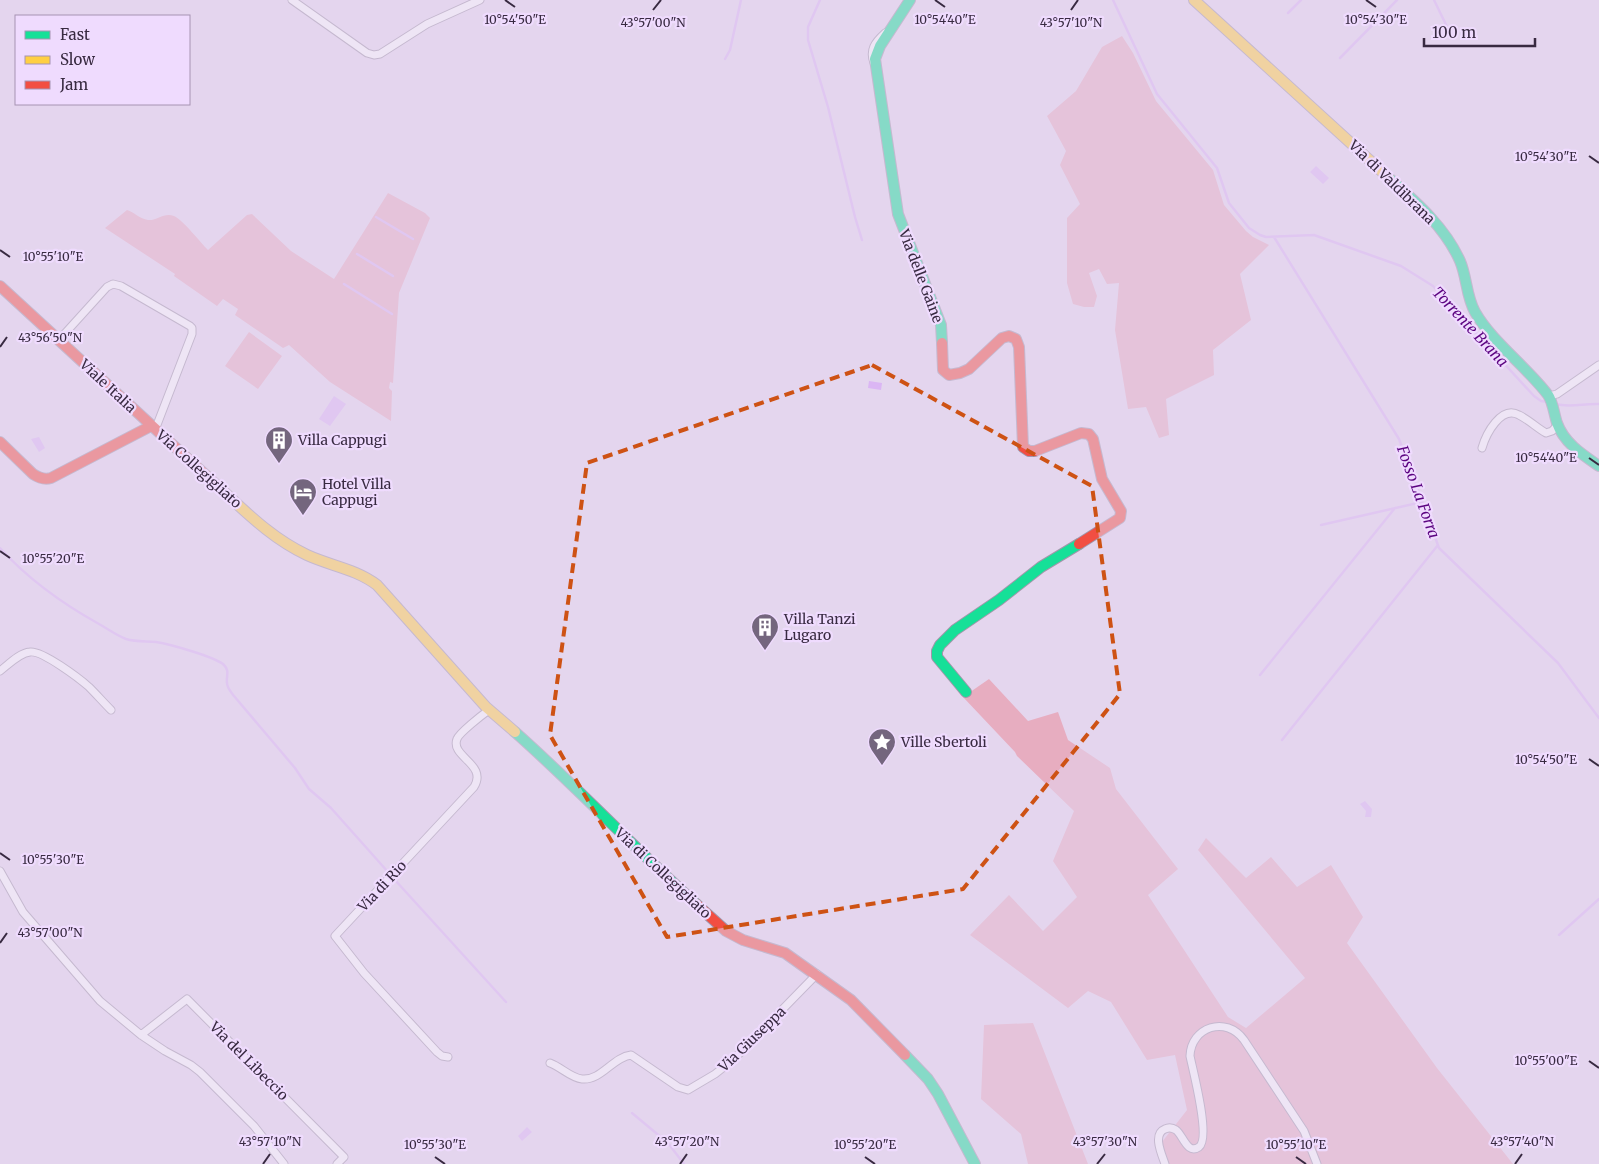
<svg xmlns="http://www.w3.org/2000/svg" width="1599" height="1164" font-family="Merriweather,serif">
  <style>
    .green { fill: #e7adc0 }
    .water { fill: #dbb6f4 }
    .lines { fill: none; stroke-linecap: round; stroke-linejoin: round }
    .stream { stroke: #dbb6f4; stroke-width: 2.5 }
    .street-casing { stroke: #a196aa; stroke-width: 9 }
    .fast-casing { stroke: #a196aa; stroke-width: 12 }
    .slow-casing { stroke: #a196aa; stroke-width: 12 }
    .jam-casing { stroke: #a196aa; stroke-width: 12 }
    .street { stroke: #fbf9fc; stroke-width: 7 }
    .fast { stroke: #16e098; stroke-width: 10 }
    .slow { stroke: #ffcf43; stroke-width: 10 }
    .jam { stroke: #f24e42; stroke-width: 10 }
    .marked { fill: none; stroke: #ce5214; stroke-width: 4; stroke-dasharray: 10 6; stroke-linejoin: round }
    .ticks { fill: none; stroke: #382a41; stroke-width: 2 }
    .labels { text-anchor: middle; stroke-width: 4.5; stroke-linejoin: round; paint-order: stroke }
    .street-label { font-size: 14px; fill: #382a41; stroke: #efdbfe }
    .poi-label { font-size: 14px; fill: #382a41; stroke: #efdbfe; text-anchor: start }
    .water-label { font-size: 15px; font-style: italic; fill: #5c0481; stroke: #efdbfe }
    .ticks-label { font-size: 12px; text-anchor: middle; fill: #382a41; stroke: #efdbfe; stroke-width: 4.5; stroke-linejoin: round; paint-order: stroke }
  </style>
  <rect width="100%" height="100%" fill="#e4d6ee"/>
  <path class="green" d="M1122 36 1133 53 1156 101 1213 170 1224 205 1246 231 1253 237 1269 245 1240 274 1251 320 1213 350 1214 375 1166 399 1169 435 1159 438 1146 407 1128 409 1115 330 1119 283 1107 284 1099 269 1089 273 1097 296 1094 307H1084L1073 304 1067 283V218L1080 204 1060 165 1066 151 1047 116 1076 91 1102 47Z
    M388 193 425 213 430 218 399 293 393 383 390 382 389 388 392 391 391 421 330 382 289 345 283 348 235 315 238 309 223 299 217 306 174 276 175 274 105 228 127 210C134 212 140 219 148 220 157 221 164 212 174 216 184 221 200 242 208 250L247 215 252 214 291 251 334 279Z
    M249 332 282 356 258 389 225 366Z
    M989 679 1028 721 1058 712 1068 740 1110 768 1116 789 1178 869 1148 895 1228 1017 1246 1028 1305 978 1198 850 1206 838 1246 878 1271 857 1297 887 1331 865 1363 917 1347 943 1437 1068 1513 1164H1167L1162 1142 1187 1110 1175 1055 1147 1060 1111 1002 1088 991 1068 1008 970 935 1009 895 1043 931 1077 897 1053 861 1074 811 1017 756 1015 752 963 697Z
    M1033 1023 1088 1164H1028L1021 1134 981 1099 984 1025Z"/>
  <path class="water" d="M1316 166 1329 178 1323 184 1310 172Z
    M869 381 882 383 881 390 868 388Z
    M334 396 346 404 330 426 319 419Z
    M39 437 45 448 39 452 31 439Z
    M1365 801 1372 809 1371 817H1365L1366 811 1360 804Z
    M527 1127 532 1132 522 1141 518 1136Z"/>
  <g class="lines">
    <path class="stream" d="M820 0 808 27V40L828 107 855 217 862 240
      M1113 0 1157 94 1217 168 1229 203 1249 228 1260 235 1266 237 1314 235 1401 266 1433 286 1534 396 1541 401 1548 402
      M1434 0 1453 39
      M1288 13 1301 0
      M1340 58 1397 0
      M725 59 730 50 741 0
      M376 217 413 239
      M1274 237 1399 439 1439 548 1558 663 1599 718
      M357 254 393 276
      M344 284 392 314
      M1556 404C1570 408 1585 403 1599 404
      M1321 525 1422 502
      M0 548C28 579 63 604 99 624 108 629 116 635 126 639 136 642 146 641 156 642 169 644 216 657 224 665 230 671 226 676 227 683 227 688 231 692 234 696L295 768 309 789 331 808 388 872
      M1260 675 1395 508
      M1282 740 1438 545
      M395 880 506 1002
      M1559 935 1599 899
      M632 1113 668 1143 684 1164"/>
    <g class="street-casing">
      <path id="street" d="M292 0 367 53 374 55 380 54 427 24 480 0
        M874 63C869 50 875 42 885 33
        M58 341 107 287 113 284 121 286 190 326 192 328V334L155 430
        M1549 396 1557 394 1599 365
        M1482 448C1486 434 1501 405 1519 415 1529 420 1537 428 1546 433L1552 431 1558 425
        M0 671C8 665 19 653 30 652 42 650 80 679 89 687 97 695 104 703 111 710
        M0 871 23 912 100 1001 141 1035 165 1051 191 1065 200 1072 254 1126 284 1164
        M141 1035 187 999 344 1157 337 1164
        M448 1057 442 1056 437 1052 364 973 335 936 474 787C488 764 450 757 457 739 459 733 482 715 489 710
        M550 1063C561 1067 571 1078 582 1079 601 1081 613 1057 631 1055L678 1087 688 1090 715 1074 734 1059 817 974
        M1165 1164C1162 1155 1152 1134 1165 1129 1169 1127 1173 1128 1176 1130 1183 1135 1187 1155 1199 1147 1211 1138 1193 1071 1190 1056 1191 1027 1226 1015 1244 1040L1304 1131 1317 1164"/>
    </g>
    <g class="fast-casing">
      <path id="fast" d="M910 0 880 46 875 59 898 214 941 325 942 343
        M1389 178C1416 202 1445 227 1460 261 1467 277 1466 296 1475 312 1492 342 1527 367 1548 395 1553 402 1554 414 1557 423 1564 443 1583 455 1599 466
        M966 692 937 657V651L940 645 955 630 999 600 1041 567 1079 544
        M515 732C577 787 634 848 696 904
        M905 1055 928 1079 938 1094 975 1164"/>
    </g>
    <g class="slow-casing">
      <path id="slow" d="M1194 0 1389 178
        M225 493C251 517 275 540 307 555 331 566 356 569 377 585L486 707 515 732"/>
    </g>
    <g class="jam-casing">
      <path id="jam" d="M0 286 225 493
        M942 343 943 370 949 375 960 373 969 369 1002 338 1009 336 1016 339 1019 347 1023 447 1029 451H1035L1081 433 1089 434 1093 439 1102 479 1121 511 1120 518 1079 544
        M0 442 33 474C39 478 44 480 51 478L151 426
        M696 904 726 931 743 940 785 953 851 1000 905 1055"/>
    </g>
    <use href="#street" class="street"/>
    <use href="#fast" class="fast"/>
    <use href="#slow" class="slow"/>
    <use href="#jam" class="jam"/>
  </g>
  <path d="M0 0H1599V1164H0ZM872 365 1092 486 1120 694 963 889 667 937 550 735 587 463Z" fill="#e4d6ee" fill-opacity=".55" fill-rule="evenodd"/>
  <path class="marked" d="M872 365 1092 486 1120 694 963 889 667 937 550 735 587 463Z"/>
  <path class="ticks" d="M505 0 515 7M935 0 945 7M1366 0 1376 7M653 10 661 0M1071 10 1078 0M1589 156 1599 163M0 250 10 257M0 347 7 337M1589 458 1599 465M0 551 10 558M1589 759 1599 766M0 853 10 860M0 943 7 933M1589 1061 1599 1068M435 1157 445 1164M865 1157 875 1164M1296 1157 1306 1164M263 1164 270 1154M680 1164 687 1154M1097 1164 1105 1154M1515 1164 1522 1154"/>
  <defs>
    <g id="building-pin" transform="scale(1.4375)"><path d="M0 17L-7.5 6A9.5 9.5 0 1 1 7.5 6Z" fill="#74667e" stroke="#efdbfe"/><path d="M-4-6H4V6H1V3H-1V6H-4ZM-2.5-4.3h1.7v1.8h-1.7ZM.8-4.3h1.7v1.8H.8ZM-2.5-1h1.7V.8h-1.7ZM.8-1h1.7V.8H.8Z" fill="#fff"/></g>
    <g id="hotel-pin" transform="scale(1.4375)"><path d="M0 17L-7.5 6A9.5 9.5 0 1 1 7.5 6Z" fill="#74667e" stroke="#efdbfe"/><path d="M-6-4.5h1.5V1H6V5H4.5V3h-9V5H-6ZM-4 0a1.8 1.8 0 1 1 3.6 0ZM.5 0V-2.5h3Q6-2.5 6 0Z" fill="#fff"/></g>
    <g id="sight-pin" transform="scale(1.4375)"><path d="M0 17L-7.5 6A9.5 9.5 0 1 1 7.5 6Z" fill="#74667e" stroke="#efdbfe"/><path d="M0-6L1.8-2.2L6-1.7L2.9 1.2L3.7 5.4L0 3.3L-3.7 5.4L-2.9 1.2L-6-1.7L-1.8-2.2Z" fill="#fff"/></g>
  </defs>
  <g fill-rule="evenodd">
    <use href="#building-pin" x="279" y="440"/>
    <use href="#hotel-pin" x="303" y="492"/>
    <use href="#building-pin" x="765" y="627"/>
    <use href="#sight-pin" x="882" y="742"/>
  </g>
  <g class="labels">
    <g class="street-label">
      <text transform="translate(1392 182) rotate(44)" y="5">Via di Valdibrana</text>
      <text transform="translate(921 276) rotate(69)" y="5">Via delle Gaine</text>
      <text transform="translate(108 386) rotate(43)" y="5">Viale Italia</text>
      <text transform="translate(199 469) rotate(42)" y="5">Via Collegigliato</text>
      <text transform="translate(663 873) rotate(43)" y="5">Via di Collegigliato</text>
      <text transform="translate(382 886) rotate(-47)" y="5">Via di Rio</text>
      <text transform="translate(752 1039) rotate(-44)" y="5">Via Giuseppa</text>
      <text transform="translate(249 1061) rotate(45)" y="5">Via del Libeccio</text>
    </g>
    <g class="poi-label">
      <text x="298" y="445">Villa Cappugi</text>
      <text x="322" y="489">Hotel Villa<tspan x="322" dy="16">Cappugi</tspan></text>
      <text x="784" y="624">Villa Tanzi<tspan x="784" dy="16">Lugaro</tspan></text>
      <text x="901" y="747">Ville Sbertoli</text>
    </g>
    <g class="water-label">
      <text transform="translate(1470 327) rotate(47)" y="5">Torrente Brana</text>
      <text transform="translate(1418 492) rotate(70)" y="5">Fosso La Forra</text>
    </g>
  </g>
  <g class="ticks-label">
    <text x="515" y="24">10°54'50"E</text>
    <text x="945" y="24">10°54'40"E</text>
    <text x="1376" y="24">10°54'30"E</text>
    <text x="653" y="27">43°57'00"N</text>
    <text x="1071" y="27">43°57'10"N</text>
    <text x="1546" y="161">10°54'30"E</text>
    <text x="53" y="261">10°55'10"E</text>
    <text x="50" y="342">43°56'50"N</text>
    <text x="1546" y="462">10°54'40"E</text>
    <text x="53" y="563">10°55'20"E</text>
    <text x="1546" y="764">10°54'50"E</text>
    <text x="53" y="864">10°55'30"E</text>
    <text x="50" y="937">43°57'00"N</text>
    <text x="1546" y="1065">10°55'00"E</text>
    <text x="270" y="1146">43°57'10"N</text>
    <text x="687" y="1146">43°57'20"N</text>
    <text x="1105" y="1146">43°57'30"N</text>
    <text x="1522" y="1146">43°57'40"N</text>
    <text x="435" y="1149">10°55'30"E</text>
    <text x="865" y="1149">10°55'20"E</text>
    <text x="1296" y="1149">10°55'10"E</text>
  </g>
  <rect x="15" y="15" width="175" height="90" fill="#efdbfe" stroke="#a694b2"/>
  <rect x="25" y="31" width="25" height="8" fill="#16e098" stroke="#a694b2"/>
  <text x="60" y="40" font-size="15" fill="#382a41">Fast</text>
  <rect x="25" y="56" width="25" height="8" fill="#ffcf43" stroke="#a694b2"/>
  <text x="60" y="65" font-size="15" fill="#382a41">Slow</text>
  <rect x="25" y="81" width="25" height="8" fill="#f24e42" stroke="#a694b2"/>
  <text x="60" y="90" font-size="15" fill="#382a41">Jam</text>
  <path d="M1424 38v8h111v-8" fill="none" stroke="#382a41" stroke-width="2.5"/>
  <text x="1432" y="38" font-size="15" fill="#382a41" stroke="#efdbfe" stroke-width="4" paint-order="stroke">100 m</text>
</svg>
